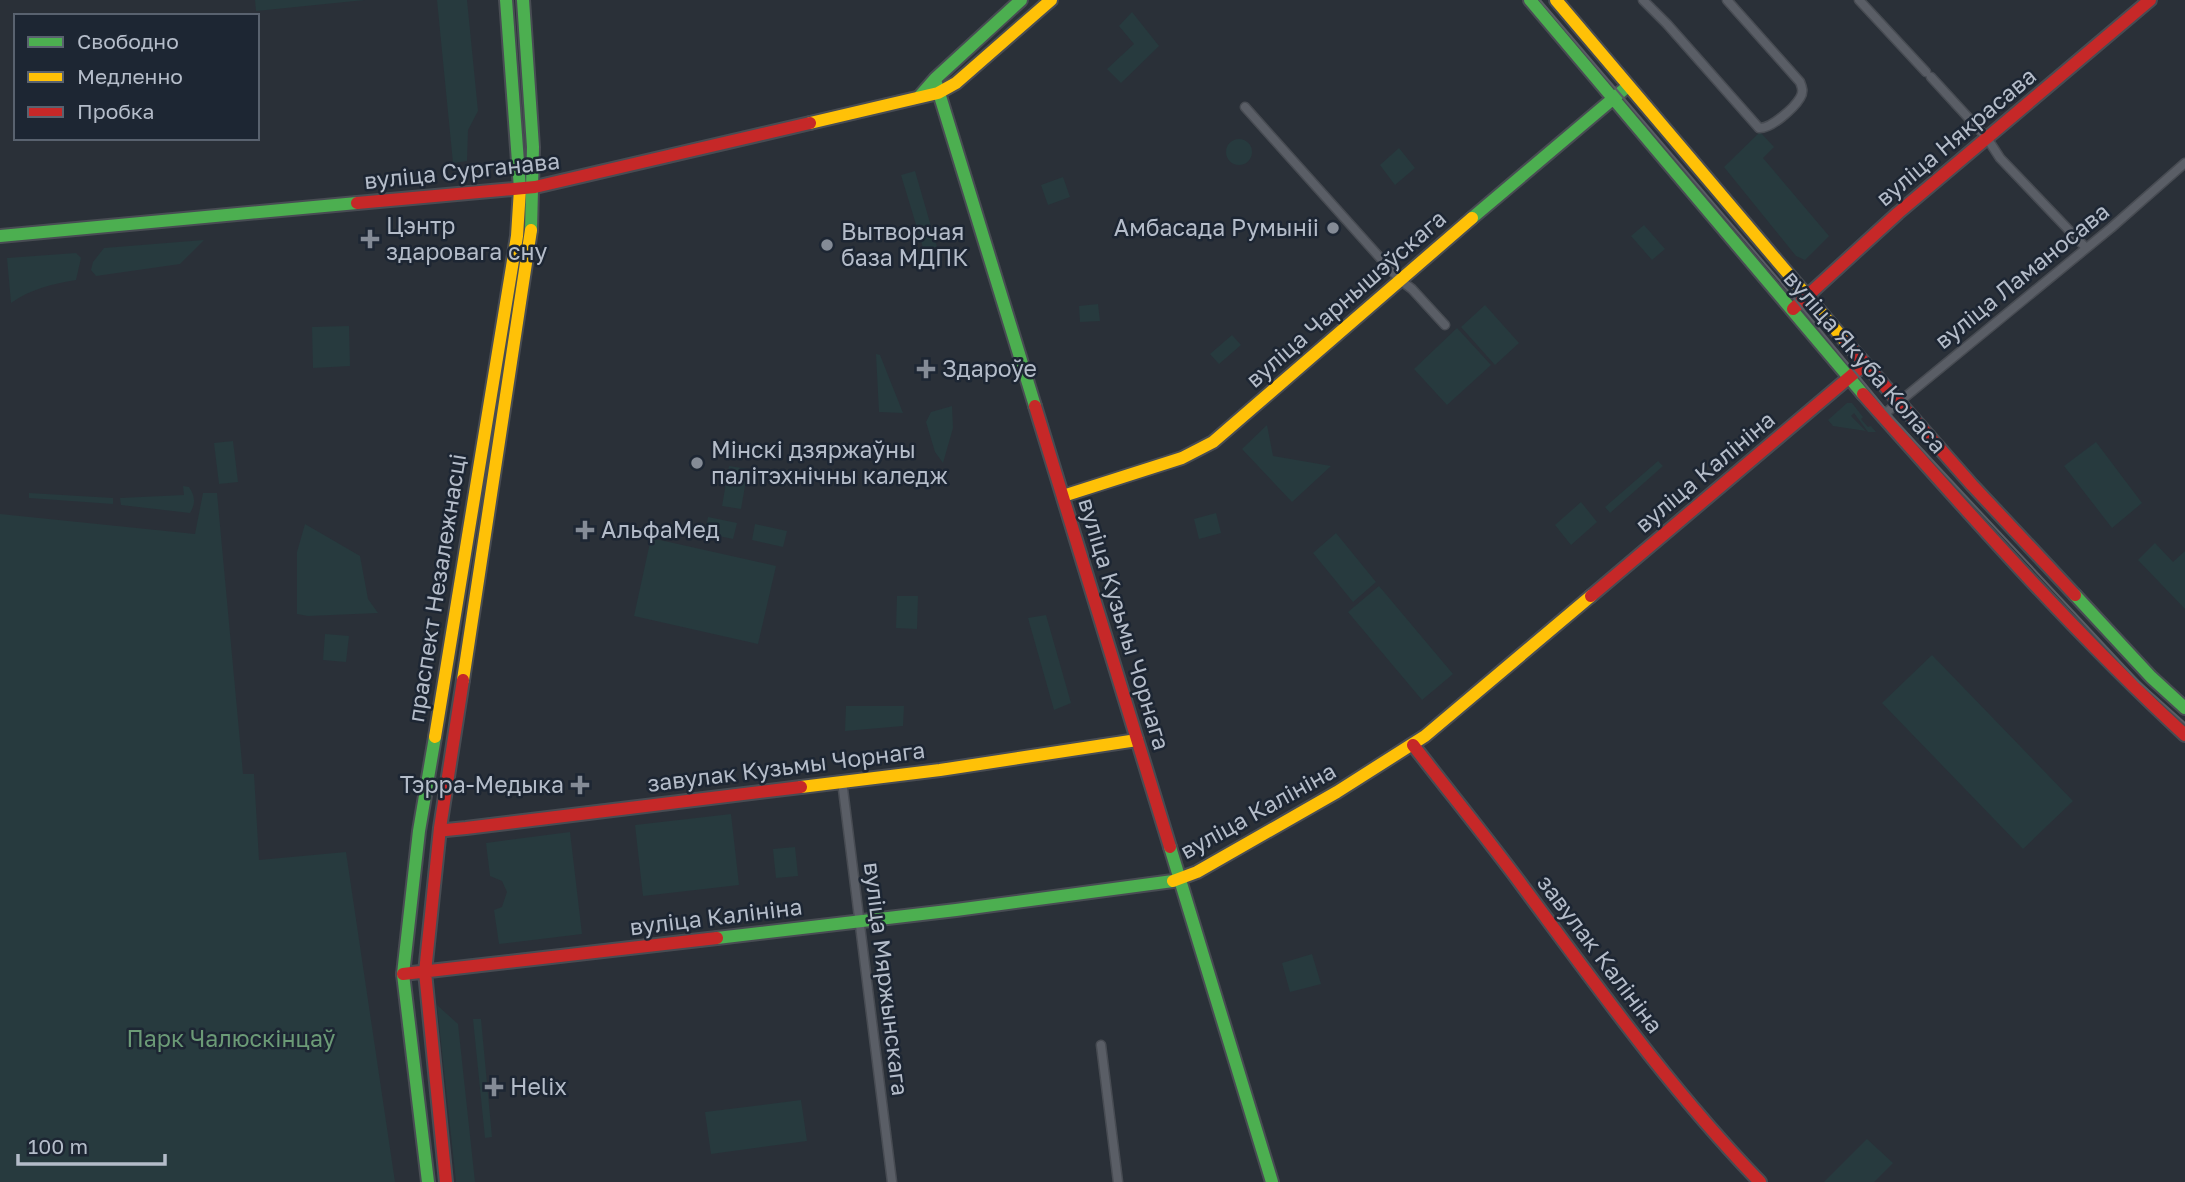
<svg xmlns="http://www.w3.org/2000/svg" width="2185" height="1182" font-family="'Golos Text',sans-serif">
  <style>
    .green { fill: #273a3e }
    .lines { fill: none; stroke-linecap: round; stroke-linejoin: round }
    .street-casing { stroke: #484c53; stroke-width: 11 }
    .fast-casing { stroke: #484c53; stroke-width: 16 }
    .slow-casing { stroke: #484c53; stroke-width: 16 }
    .jam-casing { stroke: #484c53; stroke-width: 16 }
    .street { stroke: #5a5e66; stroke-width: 8 }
    .fast { stroke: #4caf50; stroke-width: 12 }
    .slow { stroke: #ffc107; stroke-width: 12 }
    .jam { stroke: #c62828; stroke-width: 12 }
    .tram { stroke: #595d64; stroke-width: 2 }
    .poi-dot { fill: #848b96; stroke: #1d2633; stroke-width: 2.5 }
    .labels { text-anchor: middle; stroke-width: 5; stroke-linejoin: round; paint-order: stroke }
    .street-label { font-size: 23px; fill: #b4bcc9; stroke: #1d2633 }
    .poi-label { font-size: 23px; fill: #b4bcc9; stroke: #1d2633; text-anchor: start }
    .park-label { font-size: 23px; fill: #6b9a76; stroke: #1d2633 }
  </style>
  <rect width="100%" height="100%" fill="#2a3038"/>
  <path class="green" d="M255 0H365L256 11Z
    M437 0H467L478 111 468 130 467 161 453 163Z
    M1132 12 1159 46 1121 83 1107 69 1134 44 1119 26Z
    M1760 132 1774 147 1763 158 1829 236 1805 260 1796 256 1724 167Z
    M1226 152a13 13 0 1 1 26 0a13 13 0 1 1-26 0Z
    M1399 148 1415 168 1395 185 1380 165Z
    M915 171 937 247 924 251 901 175Z
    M1063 177 1070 197 1048 205 1041 185Z
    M1644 225 1665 249 1652 260 1631 236Z
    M204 240 180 264 96 276 91 270 93 262 104 248Z
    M76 253 81 258 76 280C53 284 30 289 11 303L7 258Z
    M1098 304 1100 321 1080 322 1079 306Z
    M1485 305 1519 343 1495 365 1461 327Z
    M349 326 350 366 313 368 312 327Z
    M1457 328 1491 365 1447 405 1414 369Z
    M1232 335 1241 345 1219 364 1210 354Z
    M876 354 880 355 903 413 879 412Z
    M1847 403H1852L1863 417 1861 419 1868 427 1871 426 1876 432H1868L1854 413 1851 416 1866 431 1833 426 1828 420Z
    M952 406 953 428 943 463 935 452 926 422 931 412Z
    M1267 425 1273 456 1331 466 1292 502 1242 449Z
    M233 441 238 482 219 484 214 443Z
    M2096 442 2142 503 2112 528 2064 466Z
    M1658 461 1663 466 1610 513 1605 507Z
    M729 466 748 469 741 509 722 506Z
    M183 486 189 487C195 496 196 503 190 513L121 505 120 498 184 495Z
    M29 493 113 498V504L29 498Z
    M203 493H217L243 774H254L259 860 346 852 395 1182H0V514L195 534Z
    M1581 502 1597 522 1571 545 1555 525Z
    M1216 513 1221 533 1199 539 1194 519Z
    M708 517 737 523 733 539 705 533Z
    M305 524 360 556 368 599 378 613 308 616 297 614V552Z
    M755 524 787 531 783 547 752 540Z
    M1336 533 1376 582 1353 602 1313 553Z
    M651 538 776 566 758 644 634 616Z
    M2155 543 2173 562 2185 551V609L2138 560Z
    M1379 586 1453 674 1422 700 1348 612Z
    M897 596H918L917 629 896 628Z
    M1046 615 1071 703 1054 710 1028 618Z
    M325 634 349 636 346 662 323 660Z
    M1932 655 2073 801 2023 849 1882 703Z
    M846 706H904L903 726 845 731Z
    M731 814 739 885 643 896 635 825Z
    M570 832 582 934 499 944 494 910 502 907 507 892 502 881 490 876 486 843Z
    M795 847 798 876 776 878 773 849Z
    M1312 954 1321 984 1290 992 1282 963Z
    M437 1005 458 1024 475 1182H456Z
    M473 1019H481L492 1137 485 1138Z
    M801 1100 807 1141 711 1154 705 1112Z
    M1867 1139 1893 1163 1874 1182H1824Z"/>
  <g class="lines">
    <g class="street-casing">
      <path id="street" d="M1643 0 1667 24 1759 128C1771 129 1794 108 1800 98 1804 92 1802 87 1800 82L1727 0
        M1859 0 1926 72
        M1931 77 1987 138 2000 158 2086 248
        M1245 107 1400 280 1412 289 1445 325
        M1882 416 2111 228 2185 163
        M842 781 892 1182
        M1101 1045 1118 1182"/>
    </g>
    <g class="fast-casing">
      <path id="fast" d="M506 0 520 189
        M523 0 533 147 531 230
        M1530 0 1863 394
        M936 83 1035 406
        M920 96 935 79 1021 0
        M1472 218 1628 86
        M0 236 357 203
        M2075 595 2151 677 2185 708
        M1170 847 1272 1182
        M717 938 956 910 1173 881
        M428 1182 403 974 419 831 435 737"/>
    </g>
    <g class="slow-casing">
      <path id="slow" d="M1556 0 1846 342
        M810 123 938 93 956 83 1051 0
        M1063 496 1182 458 1213 442 1472 218
        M463 680 531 230
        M435 737 517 236 520 189
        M801 787 940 770 1137 740
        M1173 881 1197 872 1337 792 1425 736 1591 596"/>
    </g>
    <g class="jam-casing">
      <path id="jam" d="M357 203 535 187 810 123
        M1793 309 1898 213 2150 0
        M1846 342 1972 485 2075 595
        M1863 394C1966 510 2071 630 2185 735
        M1035 406 1170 847
        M1591 596 1865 364
        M1413 745C1450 793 1488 839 1524 888 1599 989 1672 1091 1760 1182
        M440 828 446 830 466 828 801 787
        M403 974 717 938
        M446 1182 425 972 440 828 463 680"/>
    </g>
    <use href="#street" class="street"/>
    <use href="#fast" class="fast"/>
    <use href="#slow" class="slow"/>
    <use href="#jam" class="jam"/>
    <path class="tram" d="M1540 0 1779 280 1893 418 2139 682 2185 723"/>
  </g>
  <g class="poi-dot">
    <circle cx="1333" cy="228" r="7"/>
    <path d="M366.5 228.5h7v7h7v7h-7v7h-7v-7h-7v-7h7z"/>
    <circle cx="827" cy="245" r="7"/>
    <path d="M922.5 358.5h7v7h7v7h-7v7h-7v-7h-7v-7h7z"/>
    <circle cx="697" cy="463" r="7"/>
    <path d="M581.5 519.5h7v7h7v7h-7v7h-7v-7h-7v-7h7z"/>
    <path d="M576.5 774.5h7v7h7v7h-7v7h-7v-7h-7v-7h7z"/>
    <path d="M490.5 1076.5h7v7h7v7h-7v7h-7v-7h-7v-7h7z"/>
  </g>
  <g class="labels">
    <g class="street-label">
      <text transform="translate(1956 137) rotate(-40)" y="8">вуліца Някрасава</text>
      <text transform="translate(462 171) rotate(-6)" y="8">вуліца Сурганава</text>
      <text transform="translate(2022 276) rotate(-39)" y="8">вуліца Ламаносава</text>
      <text transform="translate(1346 299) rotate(-41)" y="8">вуліца Чарнышэўскага</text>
      <text transform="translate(1865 362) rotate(49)" y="8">вуліца Якуба Коласа</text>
      <text transform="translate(1705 472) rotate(-40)" y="8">вуліца Калініна</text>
      <text transform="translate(437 588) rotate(-81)" y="8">праспект Незалежнасці</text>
      <text transform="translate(1124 624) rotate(73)" y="8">вуліца Кузьмы Чорнага</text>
      <text transform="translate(786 767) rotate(-7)" y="8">завулак Кузьмы Чорнага</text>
      <text transform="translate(1258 811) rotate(-29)" y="8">вуліца Калініна</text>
      <text transform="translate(716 917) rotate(-7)" y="8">вуліца Калініна</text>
      <text transform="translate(1600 954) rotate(53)" y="8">завулак Калініна</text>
      <text transform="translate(886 979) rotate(83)" y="8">вуліца Мяржынскага</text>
    </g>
    <g class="poi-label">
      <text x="386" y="234">Цэнтр<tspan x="386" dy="26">здаровага сну</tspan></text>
      <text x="1319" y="236" text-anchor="end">Амбасада Румыніі</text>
      <text x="841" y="240">Вытворчая<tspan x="841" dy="26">база МДПК</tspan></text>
      <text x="942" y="377">Здароўе</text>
      <text x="711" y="458">Мінскі дзяржаўны<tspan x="711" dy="26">палітэхнічны каледж</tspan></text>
      <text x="601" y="538">АльфаМед</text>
      <text x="564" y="793" text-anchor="end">Тэрра-Медыка</text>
      <text x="510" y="1095">Helix</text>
    </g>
    <g class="park-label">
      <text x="231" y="1047">Парк Чалюскінцаў</text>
    </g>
  </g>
  <rect x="14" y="14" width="245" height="126" fill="#1d2633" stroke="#59626f" stroke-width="2"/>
  <rect x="28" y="37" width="35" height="10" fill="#4caf50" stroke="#59626f" stroke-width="2"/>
  <text x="77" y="49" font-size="21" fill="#b4bcc9">Свободно</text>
  <rect x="28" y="72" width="35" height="10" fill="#ffc107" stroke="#59626f" stroke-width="2"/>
  <text x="77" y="84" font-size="21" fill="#b4bcc9">Медленно</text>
  <rect x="28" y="107" width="35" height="10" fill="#c62828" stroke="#59626f" stroke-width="2"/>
  <text x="77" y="119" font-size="21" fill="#b4bcc9">Пробка</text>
  <path d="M18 1154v10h147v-10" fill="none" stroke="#b4bcc9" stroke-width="3.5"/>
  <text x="28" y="1154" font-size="21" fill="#b4bcc9" stroke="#1d2633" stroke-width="5" paint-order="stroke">100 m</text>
</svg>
